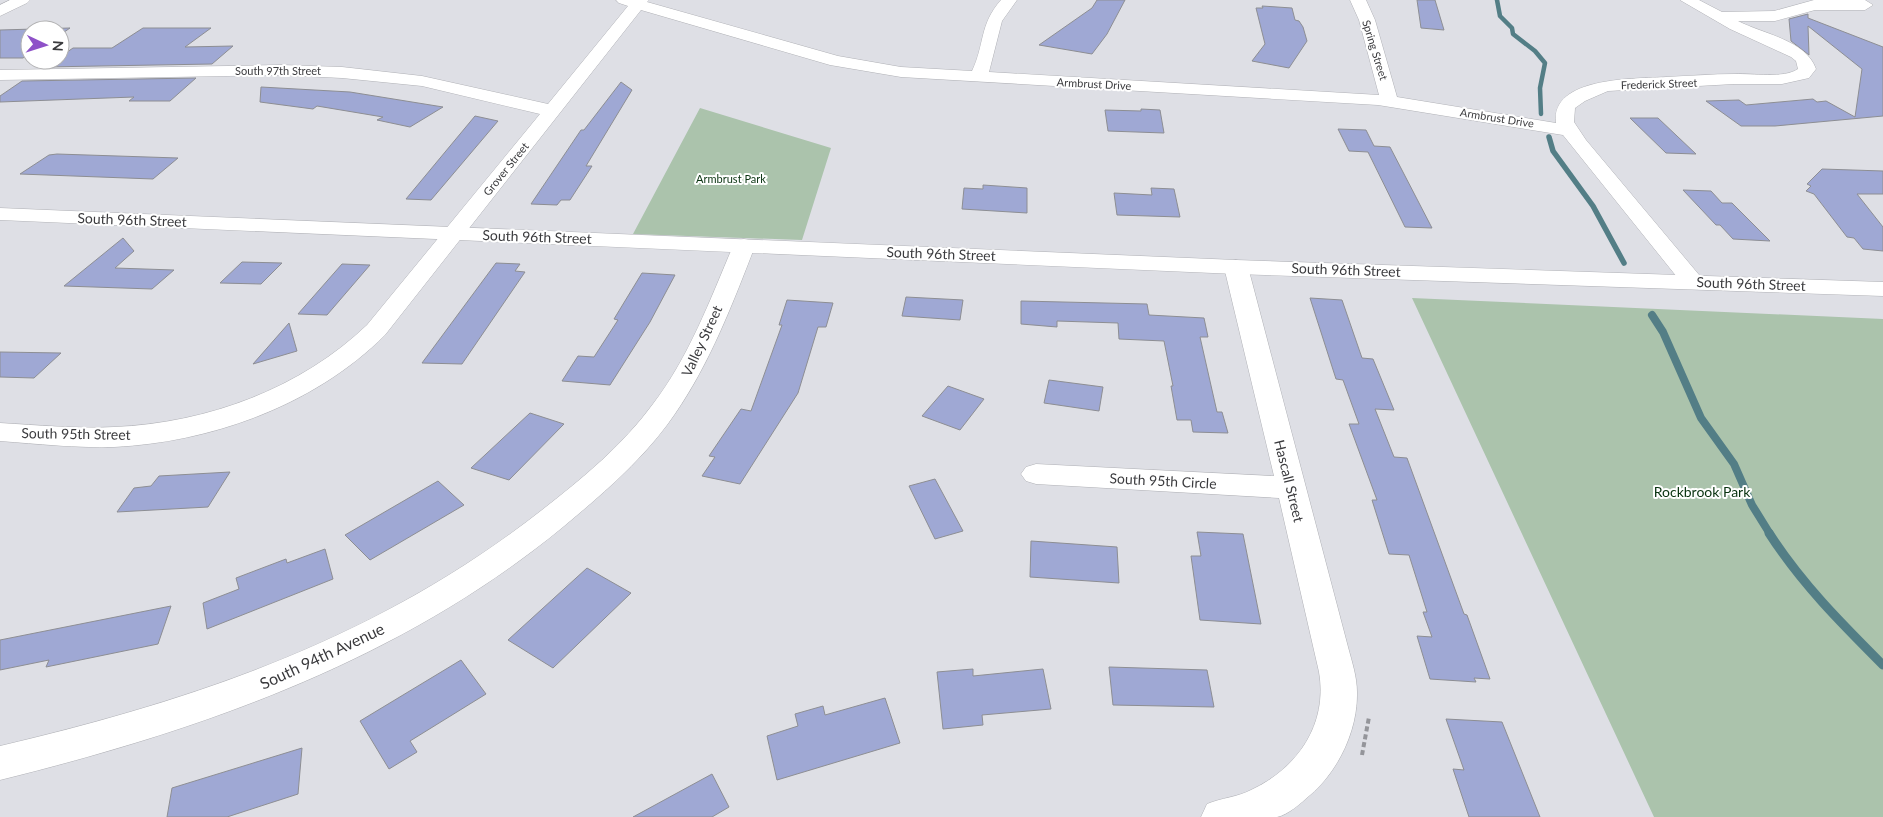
<svg xmlns="http://www.w3.org/2000/svg" width="1883" height="817" font-family="Lato,sans-serif">
  <style>
    .green { fill: #abc3ac }
    .lines { fill: none; stroke-linecap: round; stroke-linejoin: round }
    .stream-far3 { stroke: #537e86; stroke-width: 4.5 }
    .stream-far2 { stroke: #537e86; stroke-width: 5.5 }
    .stream-far1 { stroke: #537e86; stroke-width: 8 }
    .stream { stroke: #537e86; stroke-width: 9 }
    .building { fill: #9fa8d4; stroke: #8d8e93 }
    .minor-casing { stroke: #b0b1b6; stroke-width: 1 }
    .tertiary-casing { stroke: #b0b1b6; stroke-width: 1 }
    .path { stroke: #94959a; stroke-width: 4; stroke-dasharray: 5 3; stroke-linecap: butt }
    .minor { fill: #fff; fill-rule: evenodd }
    .tertiary { fill: #fff; fill-rule: evenodd }
    .labels { text-anchor: middle; stroke-width: 4; stroke-linejoin: round; paint-order: stroke }
    .far-street-label { font-size: 11px; fill: #3b3b3e; stroke: #fff }
    .far-park-label { font-size: 11px; fill: #093310; stroke: #fff }
    .street-label { font-size: 14px; fill: #3b3b3e; stroke: #fff }
    .park-label { font-size: 14px; fill: #093310; stroke: #fff }
    .near-street-label { font-size: 16px; fill: #3b3b3e; stroke: #fff }
  </style>
  <rect width="100%" height="100%" fill="#dedfe5"/>
  <path class="green" d="M700 108 831 148 802 240 633 234Z
    M1412 298 1883 319V817H1654Z"/>
  <g class="lines">
    <path class="stream-far3" d="M1497 0 1500 16 1512 28 1513 34 1535 51 1545 63 1540 88 1541 114"/>
    <path class="stream-far2" d="M1549 137 1553 151 1593 206 1624 263"/>
    <path class="stream-far1" d="M1652 315 1663 332 1701 418 1734 464 1752 505 1770 534"/>
    <path class="stream" d="M1769 533C1801 583 1841 623 1883 665"/>
  </g>
  <path class="building" d="M1097 0H1125L1107 34 1092 54 1039 45 1092 8Z
    M1417 0H1435L1444 30 1421 28Z
    M1262 6 1292 8 1295 20 1299 21 1303 27 1307 41 1289 68 1252 61 1265 44 1256 8H1263Z
    M1808 14V18L1883 47V116L1775 126H1741L1706 101 1739 100 1746 105 1813 99 1817 102 1826 101 1855 117 1862 69 1808 26 1809 55 1791 41 1789 19Z
    M70 28 60 35V30H30V53L23 58H0V30Z
    M143 28H211L185 47 233 46 212 64 44 67 55 60H60V57L73 48H112Z
    M196 78 170 101H129L134 97 0 102V96L22 81Z
    M621 82 632 90 586 166H592L570 200H561L557 205 531 204 581 130H584Z
    M261 87 350 92 443 107 410 127 377 120 383 117 317 106 313 109 260 102Z
    M1141 109 1160 110 1164 133 1108 131 1105 110 1141 111Z
    M475 116 498 121 431 200 406 199Z
    M1630 118H1658L1696 154 1666 153Z
    M1338 129 1366 130 1374 146 1390 147 1432 228 1405 227 1368 152 1349 151Z
    M57 154 178 158 153 179 20 174 49 155Z
    M1822 169 1883 171V194H1857L1883 227V251L1863 249 1854 238 1847 237 1814 194 1806 191 1811 186 1807 184Z
    M983 185 1027 188V213L962 209 964 188 983 189Z
    M1151 188 1174 189 1180 217 1117 215 1114 193 1152 195Z
    M1683 190 1711 191 1722 203H1732L1770 241 1733 239 1720 225H1716Z
    M123 238 134 251 115 268 174 270 152 289 64 286Z
    M242 262 282 263 261 284 220 283Z
    M496 263 520 264 515 271 525 272 462 364 422 363Z
    M342 264 370 265 327 315 298 314Z
    M642 273 675 275 650 322 610 385 562 381 578 356 594 357 618 320 614 319Z
    M906 297 963 300 960 320 902 316Z
    M1310 298 1342 300 1362 358 1373 359 1394 410 1375 409 1394 457 1407 458 1464 614 1467 615 1490 679 1474 678 1476 682 1430 679 1417 636 1432 637 1423 612H1427L1409 555 1389 554 1372 500H1377L1349 424H1359L1343 380 1336 379Z
    M787 300 833 303 826 327H818L798 393 740 484 702 476 715 457 709 456 741 409 751 411 782 325H779Z
    M1021 301 1147 304 1149 315 1204 318 1208 337H1200L1217 412H1222L1228 433 1193 432 1191 420H1177L1171 386H1173L1164 341 1119 339 1118 323 1057 321V327L1021 324Z
    M289 323 297 351 253 364Z
    M0 352 61 353 34 378 0 377Z
    M1049 380 1103 387 1099 411 1044 403Z
    M948 386 984 399 960 430 922 416Z
    M530 413 564 424 509 480 471 468Z
    M230 472 208 507 117 512 134 488 151 486 159 476Z
    M935 479 963 531 935 539 909 486Z
    M438 481 464 505 370 560 345 535Z
    M1197 532 1243 534 1261 624 1200 620 1191 556H1201Z
    M1031 541 1117 547 1119 583 1030 577Z
    M325 549 333 579 207 629 203 603 239 589 236 578 286 559 287 563Z
    M587 568 631 593 553 668 508 640Z
    M171 606 158 644 46 667 49 660 0 670V640Z
    M461 660 486 694 410 741 417 752 389 769 360 721Z
    M1109 667 1207 670 1214 707 1113 705Z
    M973 669V676L1043 669 1051 709 982 715 983 725 943 729 937 672Z
    M885 698 900 743 777 780 767 736 798 726 795 714 823 706 825 715Z
    M1446 719 1502 722 1540 817H1469L1453 769 1464 770Z
    M302 748 298 794 227 817H167L172 788Z
    M712 774 729 807 712 817H633Z"/>
  <g class="lines">
    <g class="minor-casing">
      <path id="minor" d="M10 0H30L27 3 0 16V5Z
        M616 0H649L647 2 838 56 901 67 972 71C985 44 979 25 1001 0H1017L1002 21 989 72 1379 95 1359 20 1350 0H1366L1375 20 1397 97 1556 123C1550 76 1637 79 1666 77 1689 76 1712 74 1735 74 1753 73 1783 79 1798 69L1796 61 1791 57 1730 29 1680 0H1699L1722 12 1774 11 1814 0H1865L1873 5 1865 10H1815L1775 21H1738C1763 34 1806 40 1816 69L1809 78 1782 84H1734L1608 91 1585 101 1575 108 1574 122 1586 140 1705 282 1701 287 1693 289 1685 287 1563 135 1378 105 901 77 830 65 641 10 385 335C315 405 212 442 114 447 76 448 38 444 0 441V423C38 425 76 429 114 427 207 423 300 389 367 325L540 114 422 86 342 78 281 75 0 80V70L281 65 342 67 422 76 548 104 628 6 619 3Z
        M744 239 752 241 755 246C731 308 707 371 667 425 638 464 600 496 563 527 400 661 202 730 0 780V746C199 699 379 638 542 510 583 478 623 445 653 404 689 357 710 300 733 246L736 241Z
        M1236 260 1244 262 1248 267 1348 647C1352 662 1357 677 1357 692 1358 730 1338 772 1309 796 1301 803 1288 815 1277 817 1256 817 1223 817 1201 817L1207 804C1221 798 1238 797 1251 790 1298 768 1328 724 1319 672L1279 498 1036 484 1026 481 1021 474 1026 467 1036 464 1274 476 1224 267 1228 262Z"/>
    </g>
    <g class="tertiary-casing">
      <path id="tertiary" d="M0 208 1236 260 1883 282V296L1236 274 0 220Z"/>
    </g>
    <path class="path" d="M1362 755 1369 717"/>
    <use href="#minor" class="minor"/>
    <use href="#tertiary" class="tertiary"/>
  </g>
  <g class="labels">
    <g class="far-street-label">
      <text transform="translate(1375 50) rotate(73)" y="4">Spring Street</text>
      <text x="278" y="75">South 97th Street</text>
      <text transform="translate(1094 84) rotate(3)" y="4">Armbrust Drive</text>
      <text transform="translate(1659 84) rotate(-2)" y="4">Frederick Street</text>
      <text transform="translate(1497 118) rotate(9)" y="4">Armbrust Drive</text>
      <text transform="translate(506 169) rotate(-51)" y="4">Grover Street</text>
    </g>
    <g class="far-park-label">
      <text x="731" y="183">Armbrust Park</text>
    </g>
    <g class="street-label">
      <text transform="translate(132 220) rotate(2)" y="5">South 96th Street</text>
      <text transform="translate(537 237) rotate(2)" y="5">South 96th Street</text>
      <text transform="translate(941 254) rotate(2)" y="5">South 96th Street</text>
      <text transform="translate(1346 270) rotate(2)" y="5">South 96th Street</text>
      <text transform="translate(1751 284) rotate(2)" y="5">South 96th Street</text>
      <text transform="translate(702 341) rotate(-65)" y="5">Valley Street</text>
      <text transform="translate(76 434) rotate(1)" y="5">South 95th Street</text>
      <text transform="translate(1163 481) rotate(3)" y="5">South 95th Circle</text>
      <text transform="translate(1289 481) rotate(76)" y="5">Hascall Street</text>
    </g>
    <g class="park-label">
      <text x="1702" y="497">Rockbrook Park</text>
    </g>
    <g class="near-street-label">
      <text transform="translate(322 656) rotate(-25)" y="6">South 94th Avenue</text>
    </g>
  </g>
  <g transform="translate(45 45) rotate(94)"><circle r="24" fill="#ffffff" stroke="#b1b1b2"/>
  <path d="M0-4L9 19L0 12L-9 19Z" fill="#8e51c8"/>
  <text y="-8" font-size="14" font-weight="bold" text-anchor="middle" fill="#3b3b3e">N</text>
  </g>
</svg>
